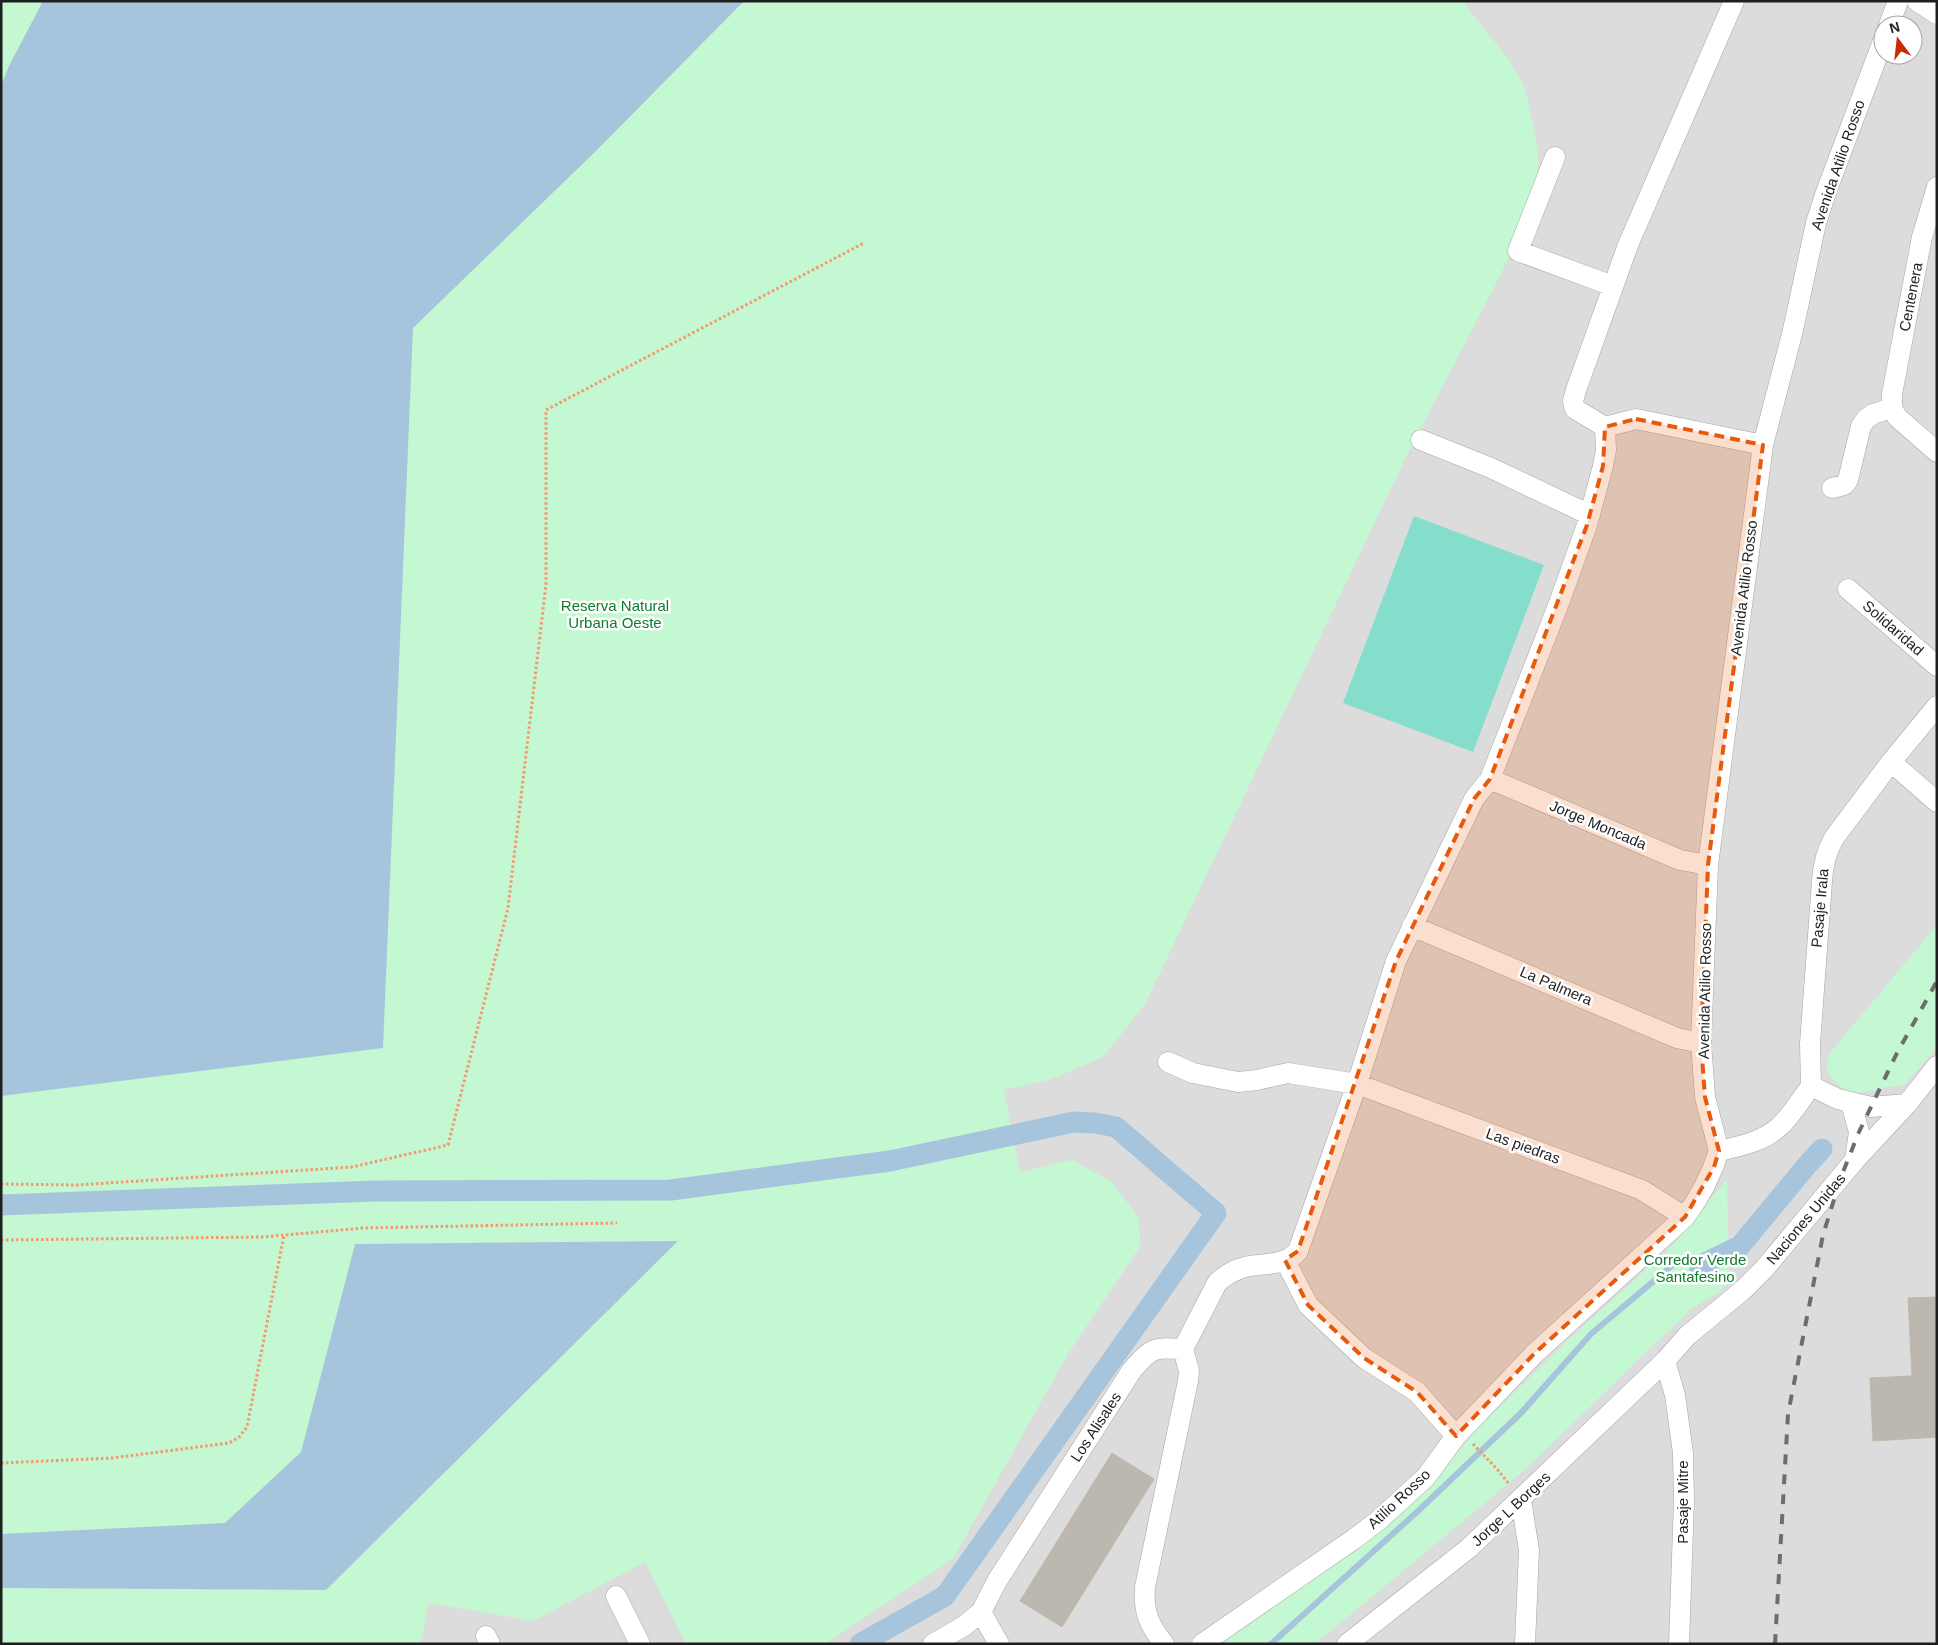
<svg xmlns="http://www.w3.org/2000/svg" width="1938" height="1645" font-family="Arial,sans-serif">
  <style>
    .residential { fill: #dddcdc; fill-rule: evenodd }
    .park { fill: #c3f8d2 }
    .pitch { fill: #85ddcc }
    .water { fill: #a6c5dc }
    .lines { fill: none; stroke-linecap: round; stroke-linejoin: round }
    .stream { stroke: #a6c5dc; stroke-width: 6 }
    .canal { stroke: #a6c5dc; stroke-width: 21 }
    .building { fill: #bcb7af; stroke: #c1b8a8 }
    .minor-casing { stroke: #a6a6a6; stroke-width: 21 }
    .path { stroke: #f7976f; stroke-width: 3; stroke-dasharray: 2.5 2.5; stroke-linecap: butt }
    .minor { stroke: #fff; stroke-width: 20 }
    .rail { stroke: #6d6d6d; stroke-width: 4; stroke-dasharray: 10 10; stroke-linecap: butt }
    .marked { fill: #e8590c; fill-opacity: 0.2; stroke: #e8590c; stroke-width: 4; stroke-dasharray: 10 6; stroke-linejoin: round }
    .labels { text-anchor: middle; stroke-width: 5; stroke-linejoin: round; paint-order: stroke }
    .street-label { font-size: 15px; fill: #1f1f1f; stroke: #fff }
    .park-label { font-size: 15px; fill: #0e7c2d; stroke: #fff }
  </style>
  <rect width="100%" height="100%" fill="#efeee5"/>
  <path class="residential" d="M1 1H1937V1644H1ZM1883 25H1913V55H1883Z"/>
  <path class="park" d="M1 1H1464L1467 7 1510 61 1525 88 1538 149 1537 184 1524 222 1502 272 1406 457 1145 1004 1103 1057 1052 1079 1004 1090 1020 1172 1072 1160 1112 1182 1138 1217 1141 1245 1068 1354 953 1559 825 1644H686L645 1562 533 1621 428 1603 421 1644H1Z
    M1937 925V1047L1905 1084 1853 1094C1835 1083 1821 1076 1830 1053Z
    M1727 1179 1729 1282 1717 1294 1693 1307 1527 1468 1315 1644H1212L1426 1488 1481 1425 1568 1340 1672 1246Z"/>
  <path class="pitch" d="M1414 516 1544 565 1473 752 1343 703Z"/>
  <path class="water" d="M43 1H744L596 151 413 328 383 1048 1 1096V86L9 66Z
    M678 1241 326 1590 1 1588V1534L225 1523 301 1452 355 1244Z"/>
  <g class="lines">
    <path class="stream" d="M1271 1644 1417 1512 1521 1413 1591 1334 1675 1263"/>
    <path class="canal" d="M1 1205 375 1191 671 1190 890 1161 1074 1122 1095 1123 1116 1127 1216 1213 945 1596 860 1644
      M1699 1266 1740 1246 1808 1164 1822 1149"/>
  </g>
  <path class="building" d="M1937 1297V1437L1873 1441 1870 1378 1912 1376 1908 1298Z
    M1112 1453 1154 1479 1062 1627 1020 1601Z"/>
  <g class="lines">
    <g class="minor-casing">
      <path id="minor" d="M1917 1 1937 14
        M1889 25 1898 1
        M1555 157 1518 251 1613 286
        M1937 187 1922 237 1892 394V408L1897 417 1937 452
        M1605 427 1575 409 1573 401 1576 390 1628 245 1734 1
        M1605 427 1636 419 1763 445
        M1421 440 1491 468 1590 515
        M1832 488 1844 485 1848 480 1861 426 1866 419 1873 414 1892 408
        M1848 589 1937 666
        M1891 762 1937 802
        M1490 779 1680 860 1708 865
        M1412 926 1677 1038 1701 1043
        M1168 1062 1193 1073 1238 1082 1257 1080 1288 1073 1357 1084 1642 1190 1685 1217
        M1811 1086 1810 1044 1822 881C1823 864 1826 852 1834 838L1891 762 1937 706
        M1811 1086 1838 1099 1871 1107 1907 1104
        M1851 1103 1859 1132 1855 1160
        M1719 1151 1705 1097 1701 1043 1708 865 1763 445 1793 330 1816 223 1825 195 1883 41
        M1719 1151C1740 1146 1763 1142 1780 1126 1792 1115 1801 1099 1811 1086
        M1665 1361 1675 1395 1683 1453 1684 1500 1679 1644
        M1456 1436 1535 1353 1685 1217C1700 1197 1711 1176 1719 1151
        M1521 1500 1529 1550 1525 1644
        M616 1596 640 1644
        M981 1612 999 1644
        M486 1636 490 1644
        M933 1644 964 1626 981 1612 997 1581 1132 1370C1152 1347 1154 1347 1183 1349L1217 1283C1225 1275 1234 1270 1245 1267 1262 1263 1286 1266 1298 1251L1357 1084 1396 961 1474 799 1490 779 1559 603 1587 525 1603 466 1606 450 1605 427
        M1164 1644C1149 1625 1143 1612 1145 1587L1188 1381 1189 1371 1183 1349
        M1202 1644 1354 1539 1379 1520 1426 1477 1456 1436 1417 1392 1364 1358 1308 1305 1285 1260
        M1347 1644 1469 1548 1665 1361 1687 1336 1743 1290 1765 1268 1855 1160 1907 1104 1937 1066"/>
    </g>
    <path class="path" d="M1 1184 77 1185 352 1167 448 1145 508 908 546 584V410L864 243
      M1 1240 262 1237 364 1228 617 1223
      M1473 1444 1497 1469 1509 1484
      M1 1463 112 1458 229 1443 239 1437 247 1427 284 1235"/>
    <use href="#minor" class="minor"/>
    <path class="rail" d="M1775 1644 1788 1414 1823 1235 1841 1177 1859 1132 1897 1053 1937 981"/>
  </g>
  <path class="marked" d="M1636 419 1763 445 1708 865 1701 1043 1705 1097 1719 1151 1714 1167 1685 1217 1535 1353 1456 1436 1417 1392 1364 1358 1308 1305 1285 1260 1298 1251 1396 961 1474 799 1490 779 1587 525 1603 466 1605 427Z"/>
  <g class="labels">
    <g class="street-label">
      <text transform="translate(1838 165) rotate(-71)" y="5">Avenida Atilio Rosso</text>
      <text transform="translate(1911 297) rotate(-79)" y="5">Centenera</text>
      <text transform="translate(1744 588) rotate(-83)" y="5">Avenida Atilio Rosso</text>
      <text transform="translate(1893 628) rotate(41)" y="5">Solidaridad</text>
      <text transform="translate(1598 825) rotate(23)" y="5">Jorge Moncada</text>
      <text transform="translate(1820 908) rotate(-85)" y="5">Pasaje Irala</text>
      <text transform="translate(1556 986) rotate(23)" y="5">La Palmera</text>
      <text transform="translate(1705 991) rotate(-89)" y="5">Avenida Atilio Rosso</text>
      <text transform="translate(1523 1146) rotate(20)" y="5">Las piedras</text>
      <text transform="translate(1806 1219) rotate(-50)" y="5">Naciones Unidas</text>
      <text transform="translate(1096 1427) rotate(-57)" y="5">Los Alisales</text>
      <text transform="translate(1399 1499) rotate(-43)" y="5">Atilio Rosso</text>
      <text transform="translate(1683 1502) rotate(-90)" y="5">Pasaje Mitre</text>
      <text transform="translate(1511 1509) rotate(-43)" y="5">Jorge L Borges</text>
    </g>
    <g class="park-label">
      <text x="615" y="611">Reserva Natural<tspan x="615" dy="17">Urbana Oeste</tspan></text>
      <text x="1695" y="1265">Corredor Verde<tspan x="1695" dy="17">Santafesino</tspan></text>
    </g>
  </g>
  <rect width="1938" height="1645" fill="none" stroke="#1f1f1f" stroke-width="5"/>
  <g transform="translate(1898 40) rotate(345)"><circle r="24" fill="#ffffff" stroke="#a5a5a5"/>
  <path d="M0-4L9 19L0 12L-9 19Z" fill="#c92b04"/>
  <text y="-8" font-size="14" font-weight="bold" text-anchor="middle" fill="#1f1f1f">N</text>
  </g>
</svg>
